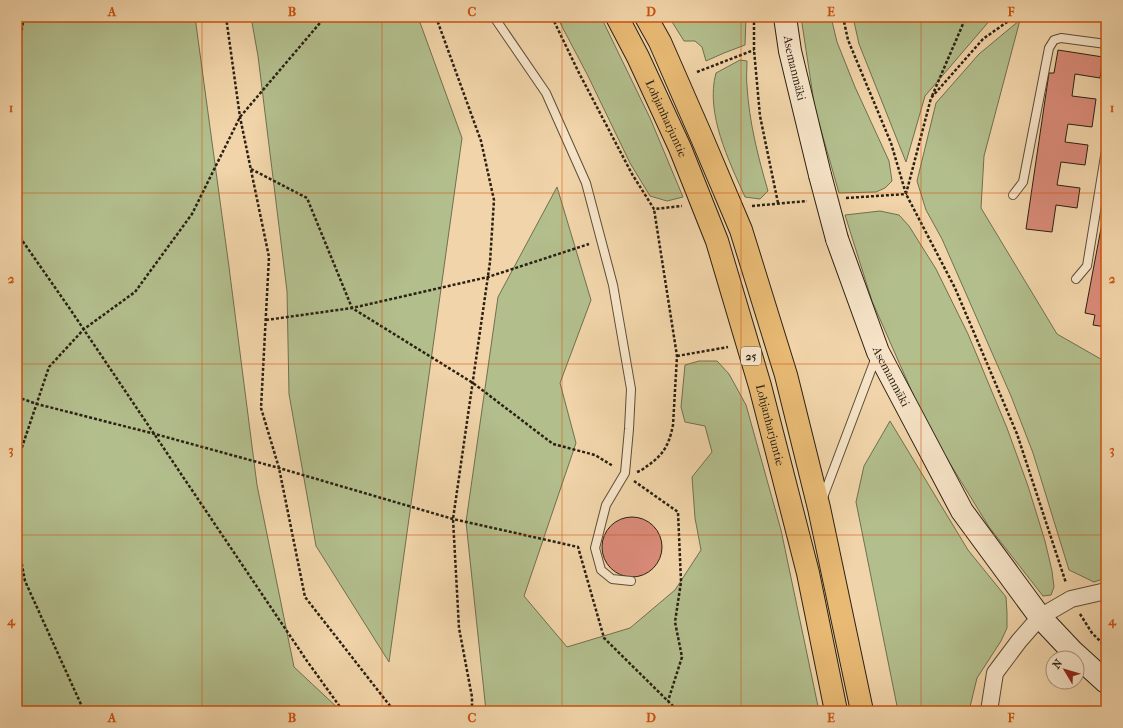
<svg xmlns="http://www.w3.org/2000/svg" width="1123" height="728" font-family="'IM FELL French Canon',serif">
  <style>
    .green { fill: #b3be8d; stroke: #6f7050 }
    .building { fill: #da8b79; stroke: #2b2113 }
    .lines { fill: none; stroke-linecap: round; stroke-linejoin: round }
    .lane-casing { stroke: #5c4e38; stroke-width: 10 }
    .street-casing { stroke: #5c4e38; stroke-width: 18 }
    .secondary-casing { stroke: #2b2113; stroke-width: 24 }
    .highway-casing { stroke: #2b2113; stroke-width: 24 }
    .path { stroke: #2b2113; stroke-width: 2.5; stroke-dasharray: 3 2; stroke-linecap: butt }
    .lane { stroke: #f6e3c7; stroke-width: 8 }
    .street { stroke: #f6e3c7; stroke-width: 16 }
    .secondary { stroke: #f6e3c7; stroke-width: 22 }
    .highway { stroke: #e8ba74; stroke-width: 22 }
    .secondary-bridge-casing { stroke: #2b2113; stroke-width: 24; stroke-linecap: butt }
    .secondary-bridge { stroke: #f6e3c7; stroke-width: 22 }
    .grid { fill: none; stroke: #cc510d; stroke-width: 1; stroke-opacity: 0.55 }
    .labels { text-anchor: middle; stroke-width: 3; stroke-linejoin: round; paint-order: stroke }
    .shield { fill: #f6e3c7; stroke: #685b49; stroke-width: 1 }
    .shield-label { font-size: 11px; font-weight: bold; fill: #2b2113 }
    .street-label { font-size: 12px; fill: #2b2113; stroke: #f6e3c7 }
    .neatline { fill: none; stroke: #cc510d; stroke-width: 1.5 }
    .grid-label { font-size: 13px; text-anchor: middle; font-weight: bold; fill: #cc510d }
  </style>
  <rect width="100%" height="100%" fill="#f1d4a9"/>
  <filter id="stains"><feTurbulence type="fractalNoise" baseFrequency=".005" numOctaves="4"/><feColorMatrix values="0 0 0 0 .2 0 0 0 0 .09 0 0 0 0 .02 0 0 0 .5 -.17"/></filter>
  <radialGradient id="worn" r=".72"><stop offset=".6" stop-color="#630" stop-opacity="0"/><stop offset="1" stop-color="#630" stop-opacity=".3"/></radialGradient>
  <path class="green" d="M17 17H195L229 267 257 485 294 667 341 711H17Z
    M251 17H418L462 138 389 662 316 546 289 394 287 291 258 56Z
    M557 17H601L650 118 683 197 667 201 650 196 630 163 588 76Z
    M669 17H746L745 45 724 53 706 61 702 47 695 41H684Z
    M801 17H831L837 42 855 87 889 161 892 181 885 188 876 192 839 193 815 109Z
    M853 17H988L991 19 925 96 906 162 859 44Z
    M1020 20 984 156 981 208 1057 334 1106 362V578L1094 582 1069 570 1033 453 1011 396 942 239 926 210 917 181 936 103 979 54Z
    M740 60 747 61C747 69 746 78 747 86 749 121 758 157 768 191L760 199 745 197C729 161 705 113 716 73Z
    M557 187 591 300 560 383 576 443 524 596 567 647 630 628 675 590 701 550 695 518 692 477 712 452 705 426 685 422 681 407 685 365 699 361H717L729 374 746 405 781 530 819 711H486L466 522 498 297Z
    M880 211 899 215 909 226 936 269 968 334 1007 428 1028 486 1045 541 1052 571 1054 587 1051 595 1043 596 989 527 927 426 872 301 845 215Z
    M890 421 968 550 1006 597 1007 613V628L1001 641 977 678 969 711H898L856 502 864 466Z"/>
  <path class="building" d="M1058 50 1103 57 1100 78 1075 74 1072 96 1096 99 1092 127 1068 124 1065 142 1088 145 1085 165 1061 162 1057 185 1080 188 1077 208 1056 205 1052 232 1026 229 1049 73H1054Z
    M1106 202V327L1093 325 1095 315 1085 313Z
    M602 547a30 30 0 1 1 60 0a30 30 0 1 1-60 0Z"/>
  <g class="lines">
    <g class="lane-casing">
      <path id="lane" d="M494 17 546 93 586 183 613 285 631 389 629 429 625 473 606 505 595 548 601 570 612 579 631 581
        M1013 195 1023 182 1049 48 1054 40 1061 38 1106 44
        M1076 279 1087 266 1106 150
        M822 500 876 357"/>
    </g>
    <g class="street-casing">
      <path id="street" d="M989 711 995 673 1019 641 1040 617 1071 599 1106 591"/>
    </g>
    <g class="secondary-casing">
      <g id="secondary">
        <path id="s1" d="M785 17 790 51 820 175"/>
        <path id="s2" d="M837 239 878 352 962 511 1040 617 1073 652 1106 682"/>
      </g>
    </g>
    <g class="highway-casing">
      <g id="highway">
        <path id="s3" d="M617 17 638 57 680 148 717 241 760 386 808 573 836 711"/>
        <path d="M646 17 660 42 702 138 741 230 786 375 819 508 862 711"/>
      </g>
    </g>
    <path class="path" d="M226 17 240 117 269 257 261 408 279 468 305 597 394 711
      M436 17 481 141 494 200 490 262 453 519 459 628 472 697V711
      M552 17 578 71 632 174 654 209 682 206
      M754 17V50L760 116 778 203
      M843 17 848 40 891 143 906 194 955 288 1017 434 1066 583
      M1087 17 1106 19
      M17 55 24 17
      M697 72 754 50
      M932 96 966 17
      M251 169 307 198 352 308 473 383 553 444 595 455 613 466
      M846 198 906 194 931 98 983 39 1014 17
      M752 206 807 201
      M17 233 70 309 307 661 343 711
      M266 320 352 308 488 277 589 244
      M677 356 728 347
      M17 397 37 404 155 434 279 468 453 519 578 547 604 638 675 708 676 711
      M17 462 49 367 84 329 135 292 192 214 240 117 325 17
      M637 472 640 471C661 457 668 450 673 425L677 356 654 209
      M634 481 678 512 681 582 675 622 682 657 668 701
      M17 539 25 581 84 711
      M1080 614 1092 633 1106 647"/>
    <use href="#lane" class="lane"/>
    <use href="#street" class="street"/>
    <use href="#secondary" class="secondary"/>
    <use href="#highway" class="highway"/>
    <g class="secondary-bridge-casing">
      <path id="secondary-bridge" d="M820 175 837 239"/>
    </g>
    <use href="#secondary-bridge" class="secondary-bridge"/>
  </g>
  <path class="grid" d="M202 17V711M382 17V711M562 17V711M741 17V711M921 17V711M17 193H1106M17 364H1106M17 535H1106"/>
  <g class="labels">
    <rect class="shield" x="741" y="347" width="20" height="18" rx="3"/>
    <g class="shield-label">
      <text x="751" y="360">25</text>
    </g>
    <g class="street-label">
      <text dy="4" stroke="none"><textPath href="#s1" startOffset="52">Asemanmäki</textPath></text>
      <text dy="4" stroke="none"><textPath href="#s3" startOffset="113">Lohjanharjuntie</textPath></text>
      <text dy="4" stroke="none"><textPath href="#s2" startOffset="148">Asemanmäki</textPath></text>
      <text dy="4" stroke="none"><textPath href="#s3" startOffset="437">Lohjanharjuntie</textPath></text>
    </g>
  </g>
  <rect width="1123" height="728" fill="none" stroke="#f1d4a9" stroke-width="44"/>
  <g transform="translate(1065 670) rotate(308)"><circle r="19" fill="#f6e3c7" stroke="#a5957f"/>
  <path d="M0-3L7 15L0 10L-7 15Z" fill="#8f2418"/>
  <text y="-6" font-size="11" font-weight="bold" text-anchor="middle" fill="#2b2113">N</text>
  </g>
  <rect x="22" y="22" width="1079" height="684" class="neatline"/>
  <g class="grid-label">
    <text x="112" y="16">A</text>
    <text x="292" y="16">B</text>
    <text x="472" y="16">C</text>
    <text x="651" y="16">D</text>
    <text x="831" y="16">E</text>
    <text x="1011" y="16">F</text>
    <text x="11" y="112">1</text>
    <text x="1112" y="112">1</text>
    <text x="11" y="283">2</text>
    <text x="1112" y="283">2</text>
    <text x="11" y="454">3</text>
    <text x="1112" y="454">3</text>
    <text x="11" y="625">4</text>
    <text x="1112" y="625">4</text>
    <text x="112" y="722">A</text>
    <text x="292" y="722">B</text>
    <text x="472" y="722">C</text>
    <text x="651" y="722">D</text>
    <text x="831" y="722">E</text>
    <text x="1011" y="722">F</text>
  </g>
  <rect width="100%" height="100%" filter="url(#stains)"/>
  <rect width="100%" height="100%" fill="url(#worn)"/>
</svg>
